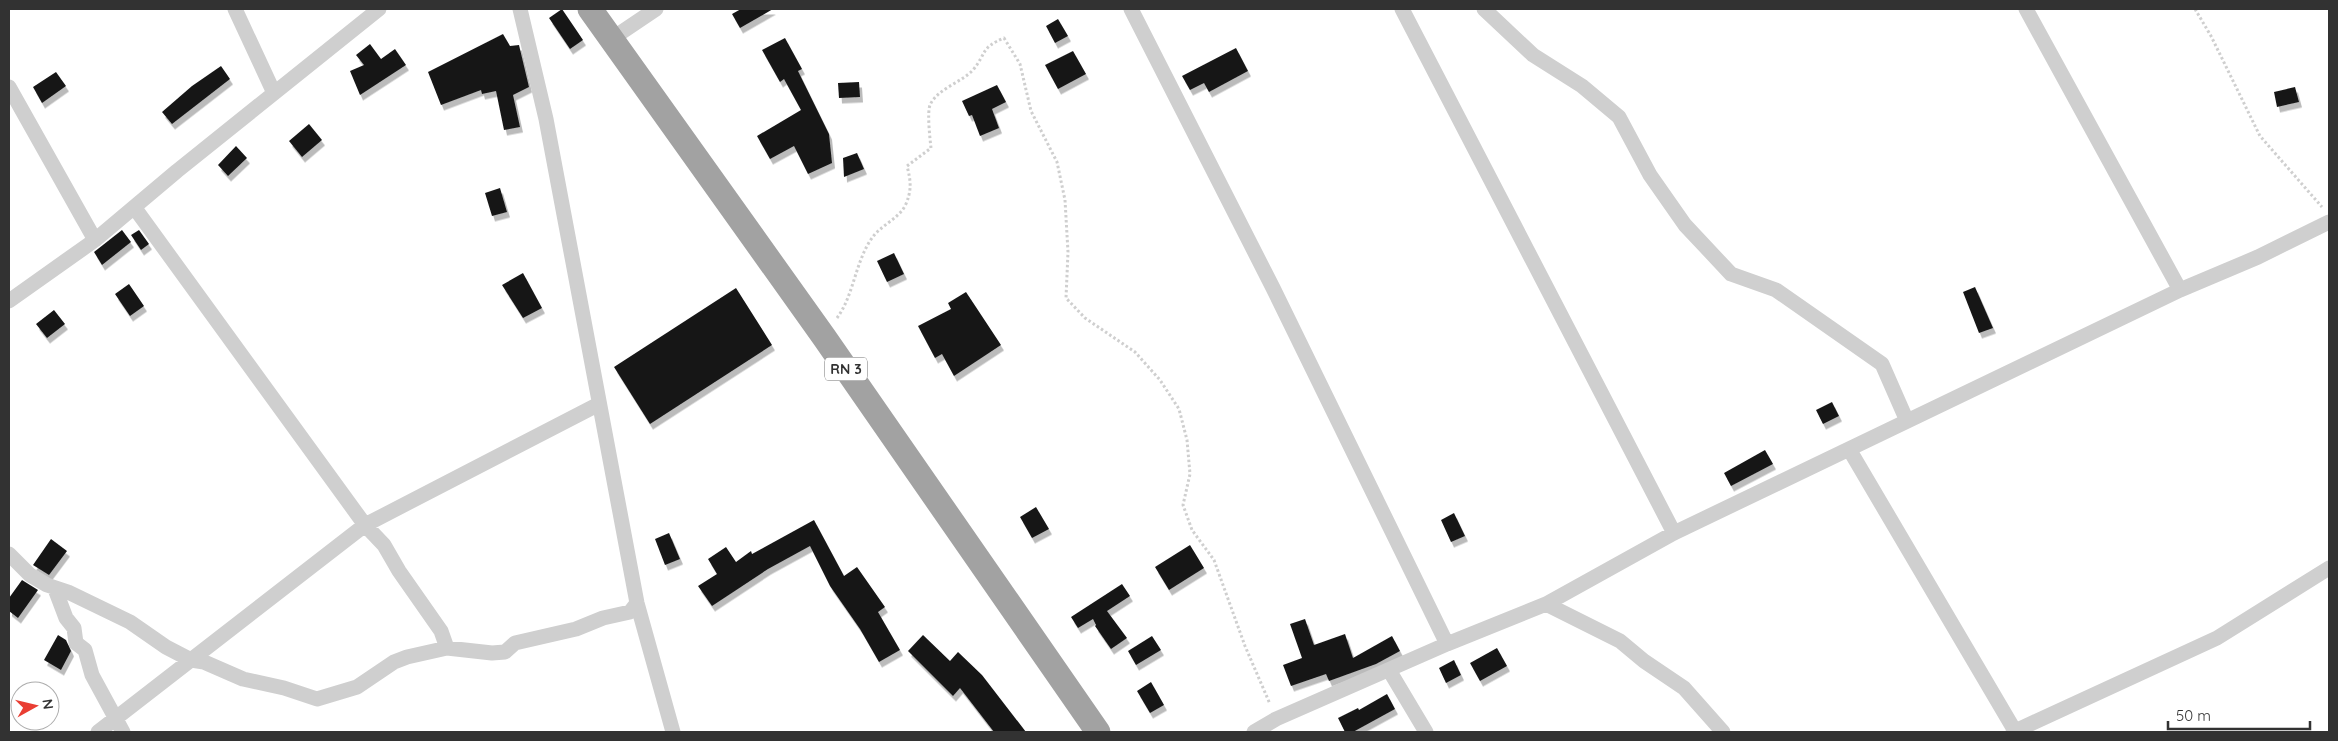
<svg xmlns="http://www.w3.org/2000/svg" width="2338" height="741" font-family="Quicksand,sans-serif">
  <style>
    .building { fill: #191919; filter: url(#shadow) }
    .lines { fill: none; stroke-linecap: round; stroke-linejoin: round }
    .path { stroke: #cfcfcf; stroke-width: 3; stroke-dasharray: 2.5 2.5; stroke-linecap: butt }
    .minor { stroke: #cfcfcf; stroke-width: 15 }
    .trunk { stroke: #a2a2a2; stroke-width: 25 }
    .labels { text-anchor: middle; stroke-width: 5; stroke-linejoin: round; paint-order: stroke }
    .shield { fill: #fff; stroke: #707070; stroke-width: 1 }
    .shield-label { font-size: 14px; font-weight: bold; fill: #323232 }
  </style>
  <defs>
    <filter id="shadow"><feDropShadow dx="3" dy="5.5" stdDeviation="0" flood-color="#0004"/></filter>
  </defs>
  <rect width="100%" height="100%" fill="#fff"/>
  <path class="building" d="M562 9 583 40 570 49 549 18Z
    M741 9H773L740 28 732 14Z
    M1058 19 1068 36 1055 43 1046 26Z
    M503 34 510 46 519 45 529 87 513 95 520 127 504 130 496 91 482 94 481 90 441 105 428 72Z
    M785 38 802 69 798 71 829 134 832 163 808 174 794 146 770 159 757 136 801 110 784 79 780 82 762 50Z
    M370 44 381 59 395 49 406 65 360 95 350 71 364 65 356 55Z
    M1236 48 1248 71 1209 92 1204 83 1190 90 1182 76Z
    M1073 51 1086 74 1058 89 1045 65Z
    M221 66 230 79 172 124 162 112 192 86Z
    M56 72 66 86 42 103 33 87Z
    M859 82 860 97 839 98 838 83Z
    M997 85 1006 102 992 109 999 128 980 136 972 115 969 116 962 101Z
    M2295 87 2299 102 2277 107 2274 92Z
    M309 124 322 140 302 157 289 141Z
    M236 146 247 158 228 176 218 165Z
    M857 153 864 169 844 177 843 158Z
    M500 188 507 212 492 216 485 193Z
    M122 230 131 242 102 265 94 252Z
    M139 230 149 244 141 250 131 235Z
    M894 253 904 274 887 282 877 261Z
    M523 273 542 308 523 318 502 285Z
    M129 284 144 306 130 316 115 294Z
    M1975 287 1993 328 1979 333 1963 292Z
    M736 288 772 345 650 424 614 367Z
    M966 292 1001 345 954 376 942 354 935 358 918 326 951 309 948 303Z
    M54 310 65 324 47 338 36 324Z
    M1832 402 1839 416 1823 424 1816 410Z
    M1765 450 1773 464 1731 486 1724 473Z
    M1036 507 1049 529 1032 538 1020 517Z
    M1454 513 1465 536 1451 542 1441 520Z
    M814 520 844 576 857 567 885 607 878 612 900 650 879 662 860 629 830 586 810 546 768 569 712 606 698 586 717 574 708 559 726 547 736 562 751 551 752 554Z
    M669 533 680 559 665 565 655 539Z
    M51 539 67 551 49 575 33 565Z
    M1190 545 1204 568 1169 590 1155 567Z
    M22 580 38 590 18 618 9 611V598Z
    M1122 584 1130 596 1107 611 1127 638 1111 649 1095 626 1096 625 1093 619 1078 628 1071 617Z
    M1305 619 1314 645 1345 634 1353 658 1392 636 1400 651 1376 664 1329 681 1326 674 1291 686 1283 665 1302 658 1290 624Z
    M58 635 66 640 71 651 61 670 44 660Z
    M923 635 950 661 958 652 982 675 1026 732H994L960 688 953 696 908 651Z
    M1152 636 1161 650 1136 665 1128 651Z
    M1497 648 1507 666 1480 681 1470 663Z
    M1454 660 1461 675 1446 683 1439 668Z
    M1151 682 1164 705 1150 713 1137 691Z
    M1387 694 1395 709 1353 732H1345L1338 718 1358 708 1359 710Z"/>
  <g class="lines">
    <path class="path" d="M2195 9 2211 36 2260 136 2322 207
      M837 318C854 295 855 262 872 238 880 226 898 219 905 206 912 191 911 181 907 166L931 148C930 139 927 113 930 105 937 89 962 82 973 70 987 53 980 48 1004 38L1020 64 1031 111 1057 162 1065 200 1068 252 1066 298 1085 318 1135 352 1160 380 1179 409 1187 440 1190 474 1183 505 1192 530 1214 560 1245 646 1270 704"/>
    <path class="minor" d="M235 9 274 93
      M520 9 546 119 637 603 673 732
      M1131 9 1273 288 1447 644
      M1402 9 1674 533
      M1484 9 1533 55 1582 86 1619 117 1650 175 1685 225 1731 274 1776 290 1882 364 1907 421
      M2026 9 2180 290
      M613 38 656 9
      M9 87 95 240
      M134 207 365 525 384 545 399 571 441 631 447 648
      M9 301 95 240 177 171 379 9
      M1849 449 2015 731
      M9 554 30 575 47 585 68 592 130 622 166 647 191 660 204 662 243 679 284 688 317 699 357 687 394 662 407 657 447 648 492 653 505 652 515 643 576 629 603 618 630 612 637 603
      M55 589 66 618 74 628 76 643 85 650 92 675 123 732
      M1546 604 1620 641 1644 661 1684 688 1723 732
      M1389 670 1426 732
      M98 732 365 525 599 404
      M1254 732 1276 719 1447 644 1546 604 1674 533 2180 290 2258 257 2329 222
      M2013 732 2217 638 2329 568"/>
    <path class="trunk" d="M590 9 824 337 1098 732"/>
  </g>
  <g class="labels">
    <rect class="shield" x="825" y="357.5" width="42" height="23" rx="4"/>
    <g class="shield-label">
      <text x="846" y="374">RN 3</text>
    </g>
  </g>
  <rect width="2338" height="741" fill="none" stroke="#323232" stroke-width="20"/>
  <g transform="translate(35 706) rotate(82)"><circle r="24" fill="#ffffff" stroke="#adadad"/>
  <path d="M0-4L9 19L0 12L-9 19Z" fill="#e93e33"/>
  <text y="-8" font-size="14" font-weight="bold" text-anchor="middle" fill="#323232">N</text>
  </g>
  <path d="M2168 721v8h142v-8" fill="none" stroke="#323232" stroke-width="2.5"/>
  <text x="2176" y="721" font-size="15" fill="#323232" stroke="#ffffff" stroke-width="4" paint-order="stroke">50 m</text>
</svg>
